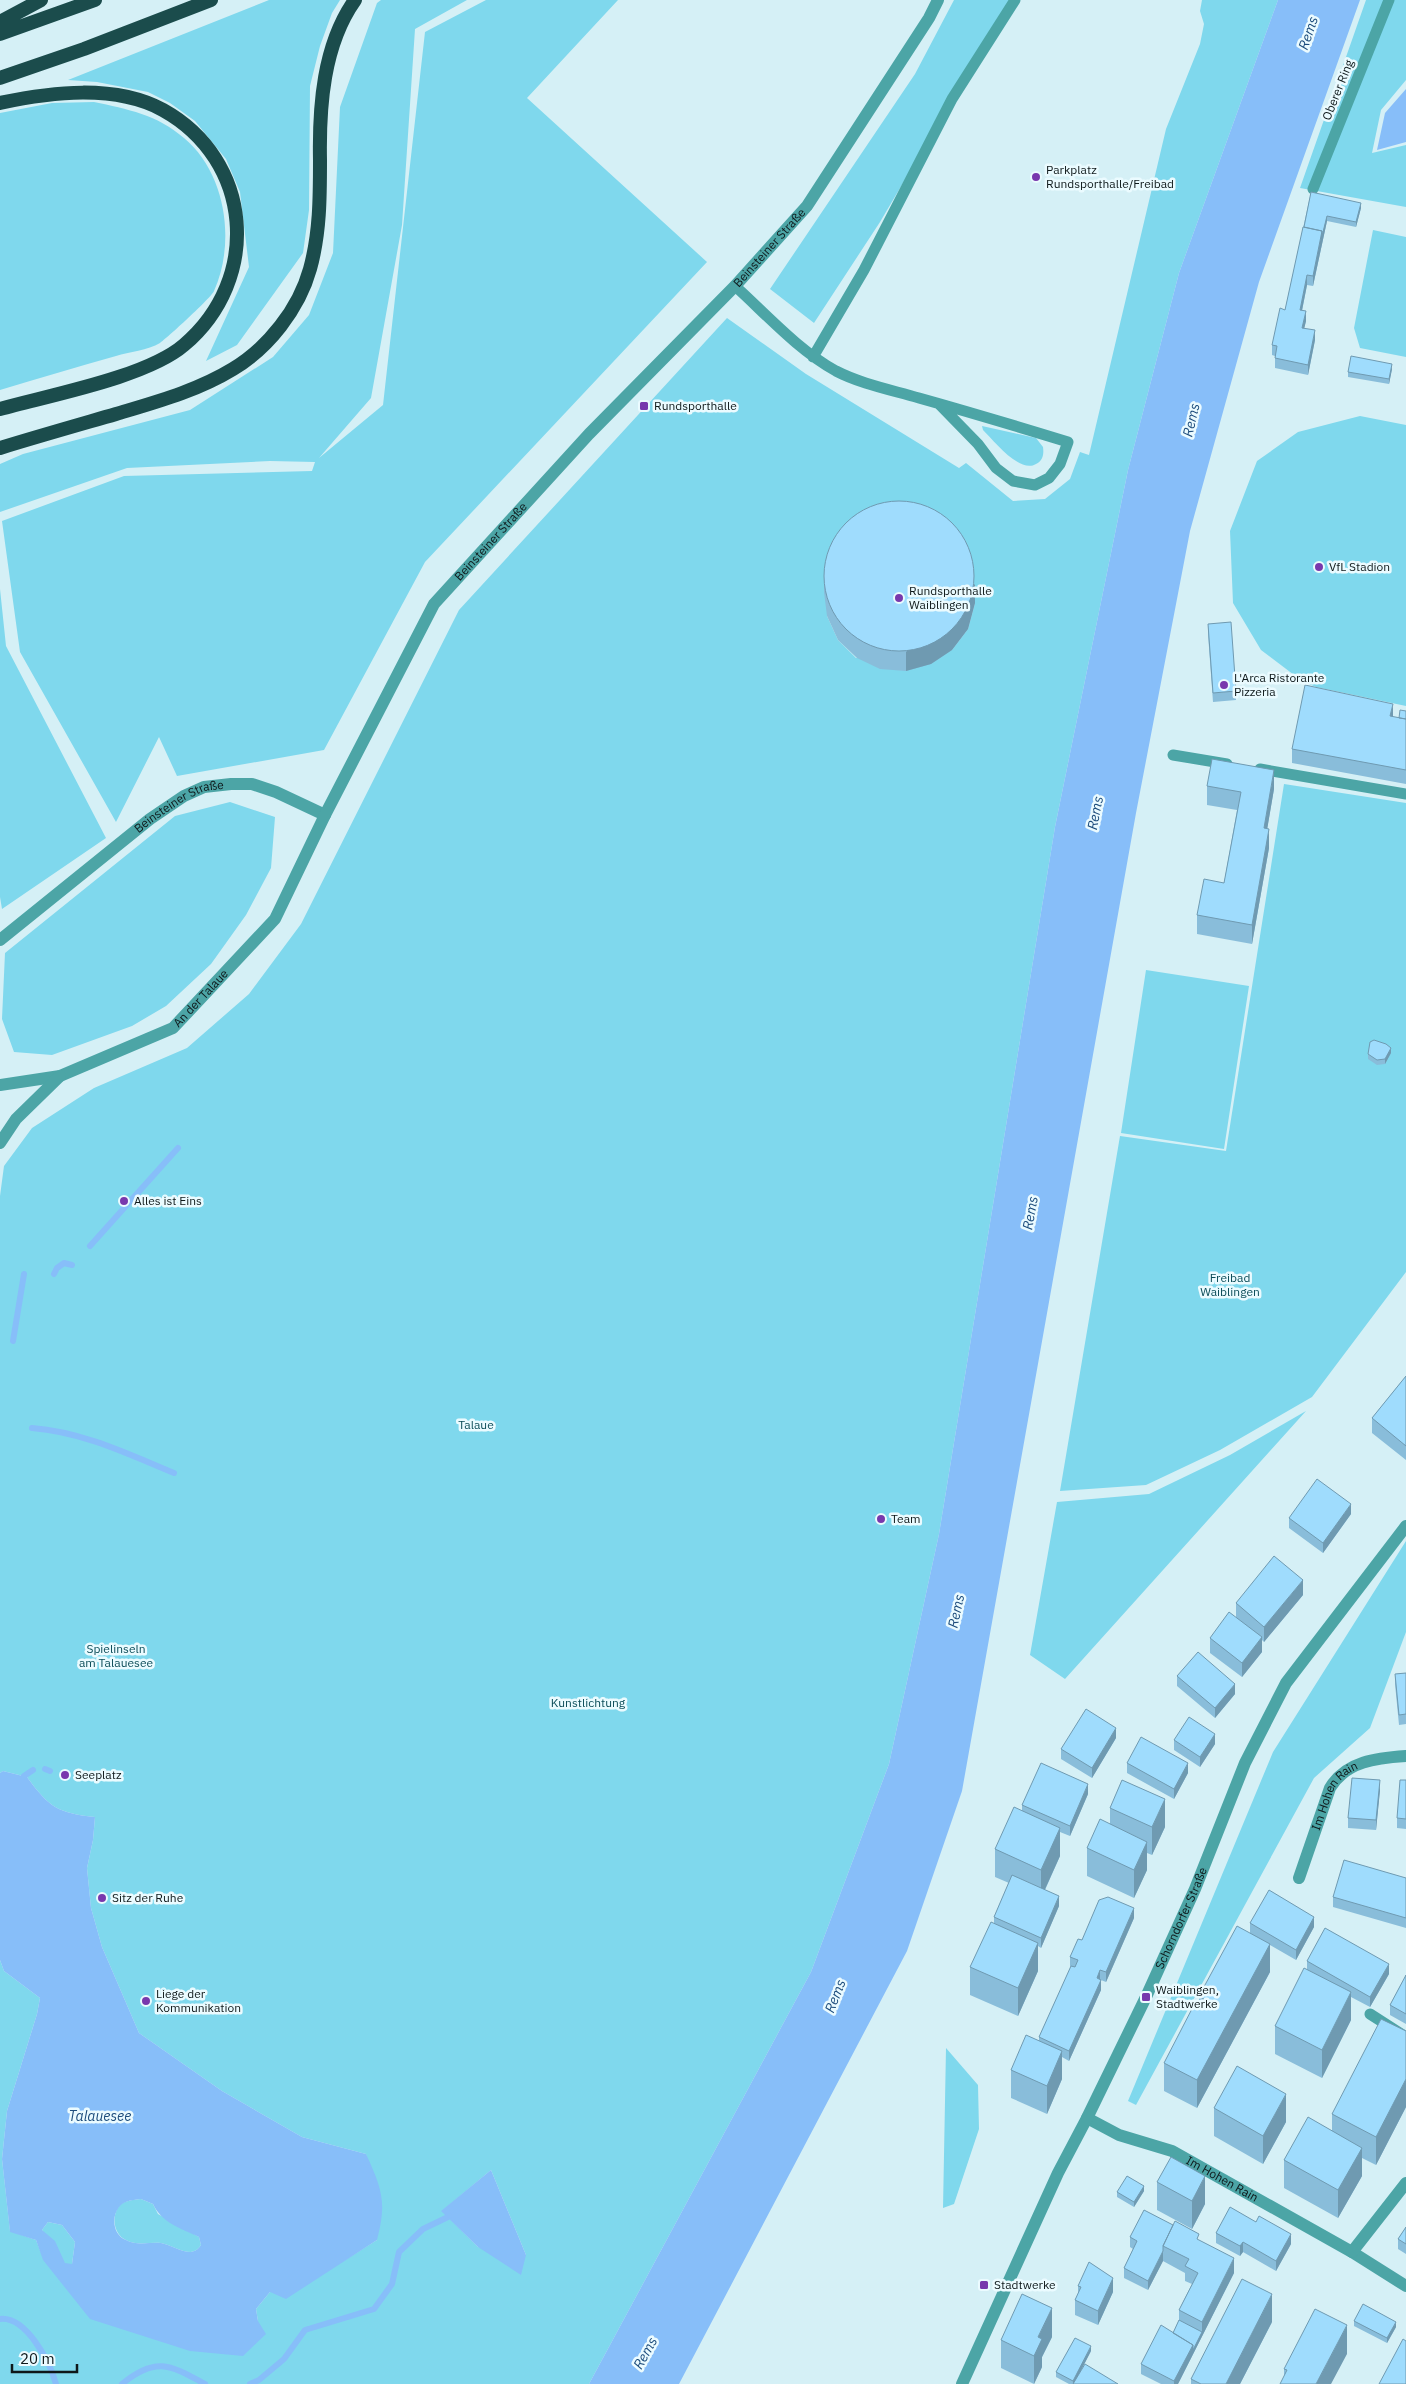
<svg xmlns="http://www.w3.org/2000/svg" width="1406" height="2384" font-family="'IBM Plex Sans',sans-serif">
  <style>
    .green { fill: #7fd8ed; fill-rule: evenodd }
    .water { fill: #87bef9; fill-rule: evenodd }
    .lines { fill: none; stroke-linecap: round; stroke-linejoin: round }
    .stream { stroke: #87bef9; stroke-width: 6 }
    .service { stroke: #4ca5a6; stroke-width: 11 }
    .minor { stroke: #4ca5a6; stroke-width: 12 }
    .tertiary { stroke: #4ca5a6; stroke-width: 12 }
    .trunk { stroke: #1b4c4c; stroke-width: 14 }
    .wall { fill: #89bdda }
    .shaded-wall { fill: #6f9ab1 }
    .building { fill: #9fdcfd; stroke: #6f9ab1 }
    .poi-dot { fill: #7838ad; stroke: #ebfbff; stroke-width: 2 }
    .labels { text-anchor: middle; stroke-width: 5; stroke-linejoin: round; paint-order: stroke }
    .street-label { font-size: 12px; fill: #0e181a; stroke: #ebfbff }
    .poi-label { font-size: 12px; fill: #0e181a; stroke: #ebfbff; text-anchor: start }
    .park-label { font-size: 12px; fill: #0b4c58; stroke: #ebfbff }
    .water-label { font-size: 14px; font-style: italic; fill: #1c4c7c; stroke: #ebfbff }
  </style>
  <rect width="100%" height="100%" fill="#d5f0f6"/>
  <path class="green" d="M269 0H340L332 13 320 46 310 86 309 210 303 253 237 345 206 361 249 267 240 192 226 159 195 121 170 103 148 92 97 82 68 80Z
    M381 0H467L415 29 402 225 371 398 319 458 383 405 425 32 486 0H618L527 98 707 262 425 562 324 750 177 776 159 737 116 822 20 652 2 521 124 476 312 471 315 462 270 461 127 468 0 512V464L23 454 190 410 273 357 309 315 333 253 340 107 377 3Z
    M954 0H1011L880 222 814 323 770 289 915 74Z
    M1202 0H1278L1179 273 1128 470 1055 827 939 1534 889 1764 811 1972 589 2384H0V1960L4 1971 40 1998 37 2014 7 2111 2 2159 10 2231 36 2240 44 2260 258 2321 256 2309 270 2292 345 2260 377 2240 366 2154 302 2137 222 2091 139 2033 102 1947 91 1908 87 1868 93 1840 95 1817C57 1813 49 1807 27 1777L3 1771 0 1773V1196L4 1166 32 1128 94 1088 187 1048 249 994 301 924 459 610 727 318 806 374 959 468 966 463 1013 501 1045 499 1070 479 1080 452 1089 455 1166 129 1200 44 1204 24 1200 11ZM975 603 968 629 952 650 856 658 838 640 827 616ZM491 2170 526 2255 478 2247 442 2211Z
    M1366 0H1406V80L1381 110 1372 153 1406 145V207L1300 188Z
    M94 102C127 109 158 115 184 138 226 173 236 242 214 291 212 297 166 339 160 343 148 350 129 352 116 356 77 367 39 378 0 390V113L52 103Z
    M1373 230 1406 237V357L1360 348 1354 328Z
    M1360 416 1406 425V706L1316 687 1302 681 1261 650 1233 603 1230 531 1257 461 1298 432Z
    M982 426 1036 438 1043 447C1044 454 1043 461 1036 464 1020 474 994 441 983 430Z
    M0 589 6 646 106 838 2 909 0 897Z
    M1284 784 1406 803V1272L1312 1397 1220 1450 1146 1485 1060 1491 1120 1136 1226 1151Z
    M230 802 275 817 271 868 246 915 211 964 166 1006 132 1026 52 1055 14 1052 2 1019 5 953 175 816Z
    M1146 970 1249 986 1224 1149 1121 1133Z
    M1306 1411 1065 1679 1030 1655 1057 1502 1149 1494 1230 1455Z
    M1406 1541V1632L1370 1728 1314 1778 1136 2105 1128 2101 1273 1752Z
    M946 2048 978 2085 979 2129 954 2204 943 2208Z
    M141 2199 153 2204 158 2214 199 2237 201 2245C198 2249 196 2251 191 2252 181 2252 171 2245 161 2243 149 2242 137 2246 126 2240 114 2235 111 2217 119 2206 124 2200 134 2200 141 2199Z
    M48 2222 62 2225 75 2242 72 2264H65L42 2230Z"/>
  <path class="water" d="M1278 0H1360L1259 282 1190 531 1136 813 962 1791 907 1951 679 2384H589L811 1972 889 1764 939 1534 1055 827 1128 470 1179 273Z
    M1406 89V142L1377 150 1385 113Z
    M3 1771 27 1777C49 1807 57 1813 95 1817L93 1840 87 1868 91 1908 102 1947 139 2033 222 2091 302 2137 366 2154C382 2189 387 2202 377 2240L286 2299 270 2292 256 2309 258 2321 266 2334 243 2356 190 2351 90 2319 43 2260 36 2240 10 2232 2 2159 7 2111 37 2014 40 1998 4 1971 0 1960V1773ZM141 2199 153 2204C162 2223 180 2228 199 2237L201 2245C198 2249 196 2251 191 2252 181 2252 171 2245 161 2243 149 2242 137 2246 126 2240 113 2235 111 2217 119 2207 124 2200 134 2200 141 2199ZM48 2222 62 2225 75 2242 72 2264 65 2263 55 2241 42 2230Z
    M491 2170 526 2255 521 2275 478 2247 441 2211Z"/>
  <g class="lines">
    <path class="stream" d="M90 1246 178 1148
      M54 1274 57 1268 64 1263 72 1265
      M13 1341 24 1274
      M32 1428C83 1432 128 1454 174 1473
      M45 1769 50 1771
      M24 1776 33 1770
      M0 2319C26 2316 50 2362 56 2384
      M122 2384C156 2356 170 2365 205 2384
      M250 2384 259 2380 284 2359 305 2330 374 2309 392 2284 399 2252 423 2229 448 2217"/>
    <path class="service" d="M1313 189 1389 0
      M735 286C767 315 798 350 836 371 861 384 892 390 919 398 969 412 1019 427 1068 442L1060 464 1049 478 1035 485 1013 481 996 468 978 444 939 404
      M813 357 864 270 952 99 1015 0
      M1173 755 1227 764
      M1260 769 1406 794
      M1370 2014 1406 2037"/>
    <g class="minor">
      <path id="s1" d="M0 940 150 819 184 796 204 787 231 784H252L276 792 325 815"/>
      <path id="s2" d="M1299 1878 1330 1788C1346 1761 1377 1758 1406 1756"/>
      <path id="s3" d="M1087 2118 1119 2135 1172 2151 1352 2252 1406 2286"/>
      <path d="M1352 2252 1406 2183"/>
    </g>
    <g class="tertiary">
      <path id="s4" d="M0 1085 60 1076 173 1028 275 919 325 815 434 604 589 434 735 286 807 206 929 18 938 0"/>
      <path d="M0 1143 16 1119 60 1076"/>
      <path id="s5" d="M962 2384 1058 2173 1087 2118 1146 1997 1195 1889 1245 1763 1286 1683 1406 1526"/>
    </g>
    <path class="trunk" d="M0 22 41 0
      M0 34 95 0
      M0 78 84 49 211 0
      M0 103C51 92 115 84 163 110 253 160 262 279 184 345 147 377 50 395 0 409
      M0 448C39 436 78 425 116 414 156 402 197 391 233 369 268 348 299 309 310 269 320 233 320 197 320 160 319 107 323 45 355 0"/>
  </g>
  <path class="wall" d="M1311 192 1361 208 1356 227 1327 221 1313 286 1307 285 1302 311 1306 321 1304 328 1315 340 1308 375 1275 368V356L1272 355V345L1285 310Z
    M1392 369 1389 384 1348 377V372Z
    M824 573 975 603 968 629 952 650 931 664 906 671 880 669 857 658 838 640 827 616 824 592Z
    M1208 624 1236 691V700L1213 702 1208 634Z
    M1406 711V784L1292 763V749L1393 717 1399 718Z
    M1207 786 1274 789 1267 829 1269 848 1252 944 1197 934V915L1224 883 1237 810 1207 805Z
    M1391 1053 1385 1064 1377 1065 1368 1059V1054Z
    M1406 1376V1460L1372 1433V1418Z
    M1351 1514 1323 1553 1289 1528V1518Z
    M1303 1595 1264 1642 1262 1640V1652L1242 1677 1210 1653V1638L1236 1617V1603Z
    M1406 1673V1724L1399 1725 1395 1684V1674Z
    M1177 1676 1235 1694 1215 1718 1177 1686Z
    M1116 1738 1092 1778 1061 1759V1749Z
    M1174 1740 1215 1744 1200 1767 1174 1750Z
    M1127 1763 1188 1773 1174 1799 1127 1773Z
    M1406 1780V1829L1397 1828V1818Z
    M1380 1790 1376 1830 1348 1828V1818Z
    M1088 1794 1070 1836 1060 1832V1856L1045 1890 1059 1906 1041 1948 1038 1946V1971L1018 2016 970 1995V1967L994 1923V1917L1009 1883 995 1877V1849L1022 1811V1805Z
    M1110 1808 1165 1827 1152 1855 1147 1853V1870L1134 1898 1087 1876V1848L1110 1824Z
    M1406 1878V1928L1333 1907V1897Z
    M1134 1918 1106 1982 1101 1980V1990L1069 2061 1062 2057V2079L1047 2114 1011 2098V2070L1039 2041V2037L1071 1967 1070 1966V1957L1082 1940Z
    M1250 1923 1314 1927 1296 1960 1270 1945V1972L1197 2108 1164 2091V2063L1199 2005V1996L1250 1933Z
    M1307 1961 1389 1974 1370 2007 1351 1997V2020L1322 2078 1275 2054V2026L1307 1969Z
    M1406 1975V2024L1390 2015V2005Z
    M1406 2031V2107L1376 2165 1362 2158V2176L1338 2218 1284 2188V2160L1332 2131V2114Z
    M1214 2108 1286 2122 1263 2164 1214 2136Z
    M1157 2182 1205 2204 1192 2229 1157 2210Z
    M1144 2191 1134 2207 1117 2197V2192Z
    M1406 2227V2254L1398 2249V2239Z
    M1216 2233 1291 2244 1276 2271 1243 2252 1240 2256 1216 2243Z
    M1130 2237 1199 2241 1234 2273 1178 2384H1161L1141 2374V2364L1173 2333 1179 2320V2310L1192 2284 1185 2281V2273L1163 2261 1148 2290 1124 2278V2268L1133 2249 1130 2247Z
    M1078 2286 1113 2292 1098 2325 1075 2315V2300L1078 2294Z
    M1354 2321 1396 2327 1387 2343 1354 2326Z
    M1272 2322 1240 2384H1191V2379Z
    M1052 2337 1042 2357V2367L1034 2384 1001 2368V2340Z
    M1091 2351 1078 2376 1118 2384H1069L1056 2377V2372Z
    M1347 2354 1284 2376V2369Z"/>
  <path class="shaded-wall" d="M1361 203V208L1356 227V222Z
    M1327 216V221L1313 286V276L1322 231Z
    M1307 275V285L1300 320V310Z
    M1306 311V321L1302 338V328Z
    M1315 330V340L1308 375V365Z
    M1392 364V369L1389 384V379Z
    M975 584V603L968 629 952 650 931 664 906 671V652Z
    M1393 704V719L1390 716Z
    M1274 770V789L1264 848V828Z
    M1269 829V848L1252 944V925Z
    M1391 1048V1053L1385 1064V1059Z
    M1351 1504V1514L1323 1553V1543Z
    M1303 1580V1595L1264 1642V1627Z
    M1262 1637V1652L1242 1677V1663Z
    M1235 1684V1694L1215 1718V1708Z
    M1116 1728V1738L1092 1778V1768Z
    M1215 1734V1744L1200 1767V1757Z
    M1188 1763V1773L1174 1799V1789Z
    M1380 1780V1790L1376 1830V1820Z
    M1088 1784V1794L1070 1836V1826Z
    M1165 1799V1827L1152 1855V1827Z
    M1060 1828V1856L1041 1898V1870Z
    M1147 1842V1870L1134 1898V1870Z
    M1059 1896V1906L1041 1948V1938Z
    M1134 1908V1918L1106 1982V1972Z
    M1314 1917V1927L1296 1960V1950Z
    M1038 1943V1971L1018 2016V1988Z
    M1270 1944V1972L1197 2108V2080Z
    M1389 1964V1974L1370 2007V1997Z
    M1100 1970V1980L1097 1978Z
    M1101 1980V1990L1069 2061V2051Z
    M1351 1992V2020L1322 2078V2050Z
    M1062 2051V2079L1047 2114V2086Z
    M1406 2079V2107L1376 2165V2137Z
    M1286 2094V2122L1263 2164V2136Z
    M1362 2148V2176L1338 2218V2190Z
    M1205 2176V2204L1192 2229V2201Z
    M1144 2186V2191L1134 2207V2202Z
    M1291 2234V2244L1276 2271V2261Z
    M1243 2242V2252L1240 2256V2246Z
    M1163 2251V2261L1148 2290V2281Z
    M1234 2258V2273L1178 2384H1174V2381L1193 2345 1202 2332V2322Z
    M1113 2278V2292L1098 2325V2311Z
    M1272 2294V2322L1240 2384H1226Z
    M1052 2308V2337L1042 2357V2367L1034 2384V2356L1038 2337Z
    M1396 2322V2327L1387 2343V2338Z
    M1347 2325V2354L1331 2384H1316Z
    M1091 2346V2351L1074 2384H1073V2381Z"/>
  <path class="building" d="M1311 192 1361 203 1356 222 1327 216 1322 236V231L1304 227Z
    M1303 227 1322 231 1313 276 1307 275 1300 310 1306 311 1302 328 1315 330 1308 365 1275 358 1277 346 1272 345 1280 308 1285 310Z
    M1351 356 1392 364 1389 379 1348 372Z
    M824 576a75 75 0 1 1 150 0a75 75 0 1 1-150 0Z
    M1231 622 1236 691 1213 693 1208 624Z
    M1305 685 1393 704 1390 716 1406 719V770L1292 749Z
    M1400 710 1406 711V719L1399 718Z
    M1212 759 1274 770 1264 828 1269 829 1252 925 1197 915 1204 879 1224 883 1241 792 1207 786Z
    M1374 1040 1386 1044 1391 1048 1385 1059 1377 1060 1368 1054 1370 1042Z
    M1406 1376V1446L1372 1418Z
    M1317 1479 1351 1504 1323 1543 1289 1518Z
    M1274 1556 1303 1580 1264 1627 1236 1603Z
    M1229 1612 1262 1637 1242 1663 1210 1638Z
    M1198 1652 1235 1684 1215 1708 1177 1676Z
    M1406 1673V1714L1399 1715 1395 1674Z
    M1086 1709 1116 1728 1092 1768 1061 1749Z
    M1189 1717 1215 1734 1200 1757 1174 1740Z
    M1141 1737 1188 1763 1174 1789 1127 1763Z
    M1041 1763 1088 1784 1070 1826 1022 1805Z
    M1352 1778 1380 1780 1376 1820 1348 1818Z
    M1122 1780 1165 1799 1152 1827 1110 1808Z
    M1400 1780H1406V1819L1397 1818Z
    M1014 1807 1060 1828 1041 1870 995 1849Z
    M1100 1819 1147 1842 1134 1870 1087 1848Z
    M1344 1860 1406 1878V1918L1333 1897Z
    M1012 1875 1059 1896 1041 1938 994 1917Z
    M1269 1890 1314 1917 1296 1950 1250 1923Z
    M1108 1897 1134 1908 1106 1972 1100 1970 1097 1978 1101 1980 1069 2051 1039 2037 1071 1966 1075 1967 1078 1960 1070 1957 1078 1939 1082 1940 1099 1900Z
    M991 1922 1038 1943 1018 1988 970 1967Z
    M1237 1926 1270 1944 1197 2080 1164 2063 1195 2003 1200 2006 1204 1999 1199 1996Z
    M1325 1928 1389 1964 1370 1997 1307 1961Z
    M1304 1968 1351 1992 1322 2050 1275 2026Z
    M1406 1975V2014L1390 2005Z
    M1381 2019 1406 2031V2079L1376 2137 1332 2114Z
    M1026 2035 1062 2051 1047 2086 1011 2070Z
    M1237 2066 1286 2094 1263 2136 1214 2108Z
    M1308 2117 1362 2148 1338 2190 1284 2160Z
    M1171 2157 1205 2176 1192 2201 1157 2182Z
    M1127 2176 1144 2186 1134 2202 1117 2192Z
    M1230 2207 1256 2222 1259 2216 1291 2234 1276 2261 1243 2242 1240 2246 1216 2233Z
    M1144 2210 1173 2225 1163 2246V2251L1148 2281 1124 2268 1137 2241 1130 2237Z
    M1175 2221 1199 2234 1197 2239 1234 2258 1202 2322 1179 2310 1198 2273 1185 2266 1189 2259 1163 2246Z
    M1406 2227V2244L1398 2239Z
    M1089 2262 1113 2278 1098 2311 1075 2300 1081 2287 1078 2286Z
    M1242 2279 1272 2294 1226 2384H1201L1191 2379Z
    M1022 2294 1052 2308 1038 2337 1042 2339 1034 2356 1001 2340Z
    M1363 2304 1396 2322 1387 2338 1354 2321Z
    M1315 2309 1347 2325 1316 2384H1280L1287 2370 1284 2369Z
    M1179 2320 1202 2332 1193 2350V2345L1173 2333Z
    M1161 2325 1193 2345 1174 2381 1141 2364Z
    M1075 2338 1091 2346 1073 2381 1056 2372Z
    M1403 2339 1406 2341V2384H1379Z
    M1085 2364 1118 2384H1073Z"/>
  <g class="poi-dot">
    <circle cx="1036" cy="177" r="5"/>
    <rect x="639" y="401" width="10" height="10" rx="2.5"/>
    <circle cx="1319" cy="567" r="5"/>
    <circle cx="899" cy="598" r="5"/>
    <circle cx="1224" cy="685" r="5"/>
    <circle cx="124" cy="1201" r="5"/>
    <circle cx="881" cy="1519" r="5"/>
    <circle cx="65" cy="1775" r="5"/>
    <circle cx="102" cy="1898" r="5"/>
    <rect x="1141" y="1992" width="10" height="10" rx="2.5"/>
    <circle cx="146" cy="2001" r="5"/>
    <rect x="979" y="2280" width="10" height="10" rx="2.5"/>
  </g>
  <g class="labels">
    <g class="street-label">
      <text transform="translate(1338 90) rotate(-68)" y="4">Oberer Ring</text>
      <text dy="4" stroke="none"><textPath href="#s4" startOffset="1175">Beinsteiner Straße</textPath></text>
      <text dy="4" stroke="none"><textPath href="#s4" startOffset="770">Beinsteiner Straße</textPath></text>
      <text dy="4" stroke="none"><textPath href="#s1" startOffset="225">Beinsteiner Straße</textPath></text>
      <text dy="4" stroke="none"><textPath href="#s4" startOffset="224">An der Talaue</textPath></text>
      <text dy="4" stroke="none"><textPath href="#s2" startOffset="91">Im Hohen Rain</textPath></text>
      <text dy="4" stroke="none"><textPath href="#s5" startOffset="515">Schorndorfer Straße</textPath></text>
      <text dy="4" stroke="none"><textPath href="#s3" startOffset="149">Im Hohen Rain</textPath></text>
    </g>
    <g class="poi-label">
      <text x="1046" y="174">Parkplatz<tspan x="1046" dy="14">Rundsporthalle/Freibad</tspan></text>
      <text x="654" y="410">Rundsporthalle</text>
      <text x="1329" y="571">VfL Stadion</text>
      <text x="909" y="595">Rundsporthalle<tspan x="909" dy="14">Waiblingen</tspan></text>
      <text x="1234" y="682">L'Arca Ristorante<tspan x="1234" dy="14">Pizzeria</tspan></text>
      <text x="134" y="1205">Alles ist Eins</text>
      <text x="891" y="1523">Team</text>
      <text x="75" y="1779">Seeplatz</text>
      <text x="112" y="1902">Sitz der Ruhe</text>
      <text x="1156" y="1994">Waiblingen,<tspan x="1156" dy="14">Stadtwerke</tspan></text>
      <text x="156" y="1998">Liege der<tspan x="156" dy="14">Kommunikation</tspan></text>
      <text x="994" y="2289">Stadtwerke</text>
    </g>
    <g class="park-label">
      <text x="1230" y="1282">Freibad<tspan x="1230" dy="14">Waiblingen</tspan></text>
      <text x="476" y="1429">Talaue</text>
      <text x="116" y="1653">Spielinseln<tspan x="116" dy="14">am Talauesee</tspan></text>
      <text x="588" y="1707">Kunstlichtung</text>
    </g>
    <g class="water-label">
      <text transform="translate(1308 33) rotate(-71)" y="5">Rems</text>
      <text transform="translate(1191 420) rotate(-77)" y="5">Rems</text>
      <text transform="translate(1095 813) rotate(-79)" y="5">Rems</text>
      <text transform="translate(1030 1213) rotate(-80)" y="5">Rems</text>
      <text transform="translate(956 1611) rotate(-78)" y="5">Rems</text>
      <text transform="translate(835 1996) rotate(-69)" y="5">Rems</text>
      <text x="100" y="2121">Talauesee</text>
      <text transform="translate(645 2353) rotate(-61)" y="5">Rems</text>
    </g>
  </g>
  <path d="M12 2364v8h65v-8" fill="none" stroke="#0e181a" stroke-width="2.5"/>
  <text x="20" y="2364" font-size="15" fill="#0e181a" stroke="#ebfbff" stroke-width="4" paint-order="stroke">20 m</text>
</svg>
